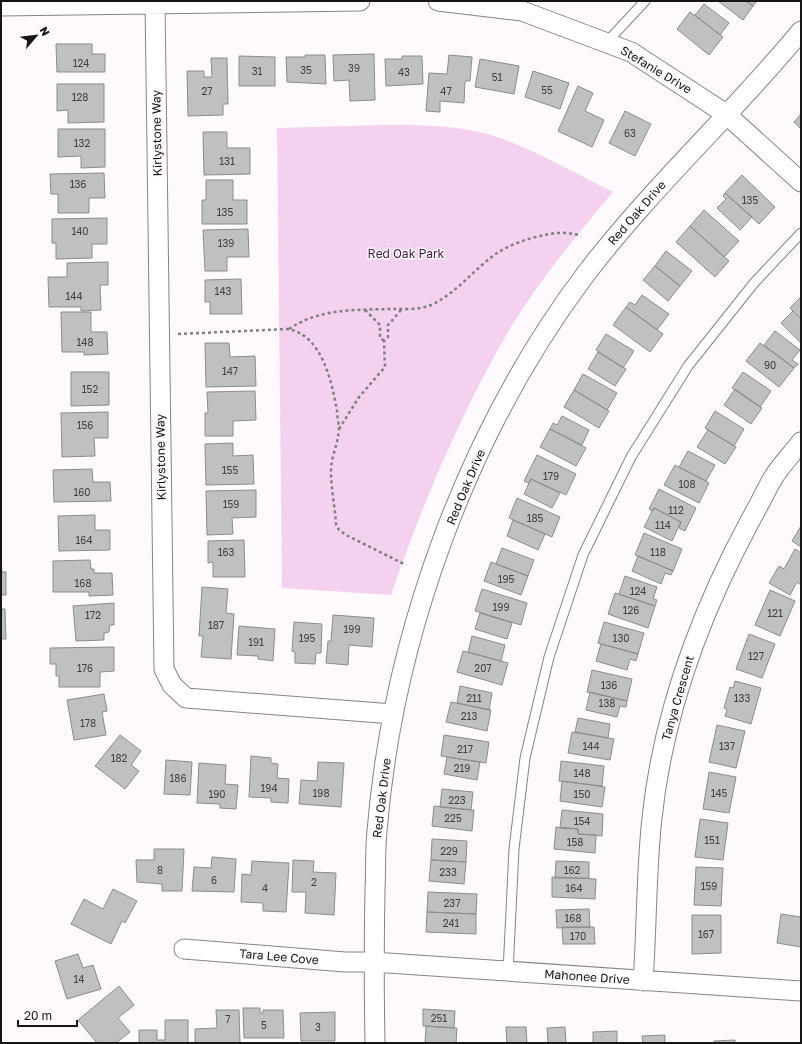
<svg xmlns="http://www.w3.org/2000/svg" width="802" height="1044" font-family="'Golos Text',sans-serif">
  <style>
    .green { fill: #f4d1ee }
    .building { fill: #bec1be; stroke: #8a8d8a }
    .lines { fill: none; stroke-linecap: round; stroke-linejoin: round }
    .lane-casing { stroke: #878486; stroke-width: 11 }
    .street-casing { stroke: #878486; stroke-width: 21 }
    .path { stroke: #807e80; stroke-width: 2.5; stroke-dasharray: 3 3; stroke-linecap: butt }
    .lane { stroke: #fff; stroke-width: 9 }
    .street { stroke: #fff; stroke-width: 19 }
    .labels { text-anchor: middle; stroke-width: 3; stroke-linejoin: round; paint-order: stroke }
    .number-label { font-size: 10px; fill: #414141 }
    .street-label { font-size: 12px; fill: #171617; stroke: #fdf9fc }
    .park-label { font-size: 12px; fill: #4b1c45; stroke: #fdf9fc }
  </style>
  <rect width="100%" height="100%" fill="#fdf9fc"/>
  <path class="green" d="M384 125C425 125 469 125 508 141 544 155 578 175 613 192 577 235 540 279 511 327 461 412 423 502 391 595L282 588 277 128Z"/>
  <path class="building" d="M718 1H746L753 6 743 20Z
    M746 1H757L753 6Z
    M704 4 729 23 720 35 695 15Z
    M690 12 723 37 709 55 677 29Z
    M56 44H92V54H105V72H57Z
    M374 54 375 100 350 101 349 80 334 81 333 55Z
    M305 55H325L326 84 287 82 286 57H305Z
    M449 55 472 57 470 81H465L464 103 440 101V112L426 111 429 73 447 74Z
    M239 56 275 57V86H239Z
    M402 56H422L423 84 386 86 385 59H402Z
    M211 58H227L228 104H223V115L188 116 187 71H204V77H212Z
    M480 59 519 66 514 94 475 87Z
    M533 71 569 83 560 109 525 97Z
    M57 84H104V122L68 123V110L57 111Z
    M578 86 593 93 585 111 604 120 592 147 558 131Z
    M625 111 651 124 635 156 609 143Z
    M801 114V129L794 122Z
    M58 129H105V167L81 168V156L58 157Z
    M203 132H227V148H250V174L204 175Z
    M104 173 105 198H89V213H58V194H51L50 174Z
    M742 175 775 207 759 224 725 193Z
    M206 180H233V200H247V224H202V200H206Z
    M725 193 752 217 740 230 717 208 726 199 723 196Z
    M704 210 739 241 724 257 690 226Z
    M107 218V244H92V258L56 259V243H52V219Z
    M690 226 729 261 715 277 676 242Z
    M248 229 249 257H227V271H205L203 230Z
    M666 251 692 271 680 286 655 266Z
    M108 262V285H100L101 310 81 311V307H49L48 277H67V263Z
    M655 266 680 286 668 301 643 280Z
    M241 279 242 314H210V302H205V280Z
    M642 295 669 314 657 330 626 307 630 302 635 305Z
    M801 297V319L790 308Z
    M626 307 663 334 650 352 613 325Z
    M793 311 801 319V343L781 323Z
    M61 312H91V332H107L108 354 84 355V352H62Z
    M775 331 800 350 792 360 798 364 794 368 764 345Z
    M606 334 634 351 623 368 596 350Z
    M205 343H229L230 357 255 356 256 386 206 387Z
    M760 343 794 368 779 387 746 361Z
    M598 352 626 369 615 386 588 369Z
    M71 372H109V405L71 406Z
    M743 372 771 391 760 407 732 388Z
    M583 374 617 393 607 410 574 390Z
    M735 389 762 408 751 424 724 405Z
    M574 390 609 411 599 428 564 407Z
    M255 391 256 420 233 421V436H205V413H208L207 392Z
    M715 411 744 429 734 446 705 428Z
    M108 412V438H94L95 456 62 457 61 413Z
    M562 416 589 430 582 445 550 429 553 423 557 425Z
    M550 429 586 448 576 466 540 447Z
    M708 430 736 447 725 464 697 447Z
    M233 443V456L253 455 254 484 206 485 205 444Z
    M688 451 715 465 706 481 679 467Z
    M537 455 576 474 566 495 531 479 529 483 524 481Z
    M675 465 709 483 699 503 664 485Z
    M92 469 93 482H110L111 501 54 502 53 470Z
    M531 479 560 493 552 508 524 494Z
    M659 489 696 508 685 531 679 528 681 522 654 508 652 511 649 509Z
    M256 490V517L232 518 233 534 207 535 206 491Z
    M517 498 560 517 552 537 509 518Z
    M654 508 681 522 672 541 644 527Z
    M95 515V530H110V550L59 551 58 516Z
    M513 520 545 534 538 550 507 536Z
    M801 526V547L792 541Z
    M644 533 682 549 673 571 635 555Z
    M244 540 245 577H213V562L208 563V541Z
    M502 548 534 560 528 576 496 564Z
    M795 549 801 553V585L797 582 790 595 769 583 779 566 784 569Z
    M638 556 673 571 671 575 665 573 661 584 632 571Z
    M1 560 2 572H6V595H1Z
    M90 560 91 569H94V573H112L113 595 89 596V592H53V561Z
    M491 562 528 576 521 595 484 581Z
    M625 576 657 587 653 599 657 600 655 606 619 594Z
    M202 587 228 589 226 613 234 614 231 659 201 657 203 636H199Z
    M482 589 527 603 521 625 475 611Z
    M770 590 795 601 780 636 755 625Z
    M615 593 655 606 648 628 608 614Z
    M114 603V625H110L109 632 104 633V640L76 641 73 606Z
    M1 609H5L6 639H1Z
    M480 613 512 623 507 639 475 629Z
    M333 615 374 618 372 647 349 645 348 665 326 663 328 641H331Z
    M294 622 322 624 321 653H316L315 664 295 663V652L292 651Z
    M604 622 644 633 638 654 598 643Z
    M239 626 275 629 273 661 258 659V656L237 655Z
    M749 634 775 644 762 678 736 669Z
    M472 636 505 645 501 661 468 652Z
    M601 644 638 654 636 661 630 659 627 670 596 661Z
    M114 647V671L100 672V687H59V676H56V664H50V648Z
    M463 651 508 663 502 685 457 672Z
    M592 670 632 679 627 701 587 692Z
    M735 681 761 688 751 724 725 716 727 709 724 708 730 687 733 688Z
    M460 686 492 693 489 710 457 703Z
    M590 692 627 701 626 707 620 706 617 717 586 710Z
    M104 694 107 711 102 712 106 735 74 740 67 700Z
    M451 702 491 710 487 731 446 722Z
    M578 718 610 724 608 738 575 732Z
    M717 725 745 731 736 768 709 762Z
    M572 732 614 739 610 760 568 753Z
    M120 735 141 751 131 765 139 771 125 789 95 766Z
    M444 735 489 742 486 763 441 756Z
    M251 756 271 758V763L278 764 277 778 289 779 288 803 271 802V798L249 797Z
    M447 757 480 762 477 780 444 774Z
    M166 760 192 762 190 795 164 794Z
    M561 761 604 766 602 786 559 781Z
    M318 762 344 763 341 807 299 804 301 780 317 781Z
    M199 763 226 765 225 784 238 785 236 809 220 808V804L197 803Z
    M709 772 736 777 729 813 703 809Z
    M562 781 605 787 602 807 560 801Z
    M442 789 473 792 471 810 440 807Z
    M434 806 474 810 472 831 432 826Z
    M562 810 603 814 602 836 578 834V829L560 828Z
    M700 819 728 823 723 860 695 857Z
    M556 827 578 829V834L596 835 595 853 554 849Z
    M432 839 467 841 466 862 431 860Z
    M154 849H184L182 891H162V884L137 882 136 860H154Z
    M212 857 236 859 234 892 192 891 194 867 211 868Z
    M293 860 314 861 313 872 336 873 334 915 305 913 306 892H292Z
    M431 860 466 862 464 884 429 881Z
    M252 861 289 863 286 912 263 911V903L241 902 242 874 251 875Z
    M556 861 589 862V878H555Z
    M696 867 723 868 721 906 694 905Z
    M552 877 596 879 595 899 552 897Z
    M113 889 137 901 125 923 122 921 111 944 71 924 84 899 103 909Z
    M428 892 477 894 476 914 427 912Z
    M589 909 590 927 557 928 556 910Z
    M427 912 476 914V934L426 932Z
    M781 914 801 917V947L777 943Z
    M692 915H721V953L692 954Z
    M562 927H594L595 944H563Z
    M78 954 83 968 93 965 101 989 67 999 55 961Z
    M119 986 134 1005 118 1018 130 1032 116 1043H97L78 1020Z
    M243 1008H260V1013H263V1010H283L284 1038H244Z
    M423 1009 455 1011 454 1028 423 1026Z
    M216 1010H239L240 1043H195V1029L217 1028Z
    M335 1012V1041H301L300 1013Z
    M165 1020H188V1043H139V1030H157V1040H165Z
    M426 1026 457 1028 456 1043H425Z
    M506 1027H526L527 1043H507Z
    M565 1027 566 1043H548L547 1028Z
    M617 1031V1043H593V1032Z
    M665 1035V1043H643L642 1036Z
    M735 1040V1043H714V1041Z"/>
  <g class="lines">
    <g class="lane-casing">
      <path id="lane" d="M607 42 645 1
        M508 972 514 849 525 758 549 657 583 555 631 457 688 366 754 283 801 233"/>
    </g>
    <g class="street-casing">
      <path id="street" d="M155 1 164 669 172 685 186 698 393 714
        M438 1 522 11 631 52 726 114 801 182
        M1 6 360 1
        M184 949 345 962H373L801 991
        M643 981C647 927 646 872 652 818 663 713 701 612 750 521 758 507 765 492 773 478 781 465 792 454 801 442
        M375 1043C374 991 374 940 375 889 376 870 375 850 377 831 393 637 467 432 585 275 651 188 732 115 801 31"/>
    </g>
    <path class="path" d="M365 310 380 325V338L384 341
      M289 329C320 308 356 310 392 309 404 309 419 310 431 305 457 293 474 269 497 253 511 244 529 238 545 235 557 232 570 232 581 236
      M178 334 288 329C322 335 332 382 337 411 337 417 339 424 339 429 338 444 331 457 331 471 331 489 335 507 336 524L339 530 348 536 406 565
      M339 429 359 397 385 367 384 341 388 337V325L402 309"/>
    <use href="#lane" class="lane"/>
    <use href="#street" class="street"/>
  </g>
  <g class="labels">
    <g class="number-label">
      <text x="81" y="67">124</text>
      <text x="354" y="72">39</text>
      <text x="306" y="74">35</text>
      <text x="257" y="75">31</text>
      <text x="404" y="76">43</text>
      <text x="497" y="81">51</text>
      <text x="547" y="94">55</text>
      <text x="207" y="95">27</text>
      <text x="446" y="95">47</text>
      <text x="80" y="101">128</text>
      <text x="630" y="137">63</text>
      <text x="82" y="147">132</text>
      <text x="227" y="165">131</text>
      <text x="78" y="188">136</text>
      <text x="750" y="204">135</text>
      <text x="225" y="216">135</text>
      <text x="80" y="235">140</text>
      <text x="226" y="247">139</text>
      <text x="223" y="295">143</text>
      <text x="74" y="300">144</text>
      <text x="85" y="346">148</text>
      <text x="770" y="369">90</text>
      <text x="230" y="375">147</text>
      <text x="90" y="393">152</text>
      <text x="85" y="429">156</text>
      <text x="230" y="474">155</text>
      <text x="551" y="480">179</text>
      <text x="687" y="488">108</text>
      <text x="82" y="496">160</text>
      <text x="231" y="508">159</text>
      <text x="676" y="514">112</text>
      <text x="535" y="522">185</text>
      <text x="663" y="529">114</text>
      <text x="84" y="544">164</text>
      <text x="226" y="556">163</text>
      <text x="658" y="556">118</text>
      <text x="506" y="583">195</text>
      <text x="83" y="587">168</text>
      <text x="638" y="595">124</text>
      <text x="501" y="611">199</text>
      <text x="631" y="614">126</text>
      <text x="775" y="617">121</text>
      <text x="93" y="619">172</text>
      <text x="216" y="629">187</text>
      <text x="352" y="633">199</text>
      <text x="307" y="642">195</text>
      <text x="621" y="642">130</text>
      <text x="256" y="646">191</text>
      <text x="756" y="660">127</text>
      <text x="85" y="672">176</text>
      <text x="483" y="672">207</text>
      <text x="609" y="689">136</text>
      <text x="474" y="702">211</text>
      <text x="742" y="702">133</text>
      <text x="607" y="707">138</text>
      <text x="469" y="720">213</text>
      <text x="88" y="727">178</text>
      <text x="591" y="750">144</text>
      <text x="727" y="750">137</text>
      <text x="465" y="753">217</text>
      <text x="119" y="762">182</text>
      <text x="462" y="772">219</text>
      <text x="582" y="777">148</text>
      <text x="178" y="782">186</text>
      <text x="269" y="792">194</text>
      <text x="321" y="797">198</text>
      <text x="719" y="797">145</text>
      <text x="217" y="798">190</text>
      <text x="582" y="798">150</text>
      <text x="457" y="804">223</text>
      <text x="453" y="822">225</text>
      <text x="582" y="825">154</text>
      <text x="712" y="844">151</text>
      <text x="575" y="846">158</text>
      <text x="449" y="855">229</text>
      <text x="160" y="874">8</text>
      <text x="572" y="874">162</text>
      <text x="448" y="876">233</text>
      <text x="214" y="884">6</text>
      <text x="314" y="886">2</text>
      <text x="709" y="890">159</text>
      <text x="265" y="892">4</text>
      <text x="574" y="892">164</text>
      <text x="452" y="907">237</text>
      <text x="573" y="922">168</text>
      <text x="451" y="927">241</text>
      <text x="706" y="938">167</text>
      <text x="578" y="940">170</text>
      <text x="79" y="983">14</text>
      <text x="439" y="1022">251</text>
      <text x="228" y="1023">7</text>
      <text x="264" y="1029">5</text>
      <text x="318" y="1031">3</text>
    </g>
    <g class="street-label">
      <text transform="translate(656 70) rotate(31)" y="4">Stefanie Drive</text>
      <text transform="translate(157 133) rotate(-91)" y="4">Kirlystone Way</text>
      <text transform="translate(637 213) rotate(-49)" y="4">Red Oak Drive</text>
      <text transform="translate(161 457) rotate(-91)" y="4">Kirlystone Way</text>
      <text transform="translate(466 487) rotate(-67)" y="4">Red Oak Drive</text>
      <text transform="translate(678 698) rotate(-74)" y="4">Tanya Crescent</text>
      <text transform="translate(382 798) rotate(-83)" y="4">Red Oak Drive</text>
      <text transform="translate(279 957) rotate(5)" y="4">Tara Lee Cove</text>
      <text transform="translate(587 977) rotate(4)" y="4">Mahonee Drive</text>
    </g>
    <g class="park-label">
      <text x="406" y="258">Red Oak Park</text>
    </g>
  </g>
  <rect width="802" height="1044" fill="none" stroke="#171617" stroke-width="4"/>
  <g transform="translate(36 36) rotate(62)" stroke="#fdf9fc" stroke-width="3" paint-order="stroke">
  <path d="M0-3L7 15L0 10L-7 15Z" fill="#171617"/>
  <text y="-6" font-size="11" font-weight="bold" text-anchor="middle" fill="#171617">N</text>
  </g>
  <path d="M18 1020v6h59v-6" fill="none" stroke="#171617" stroke-width="2"/>
  <text x="24" y="1020" font-size="12" fill="#171617" stroke="#fdf9fc" stroke-width="3" paint-order="stroke">20 m</text>
</svg>
